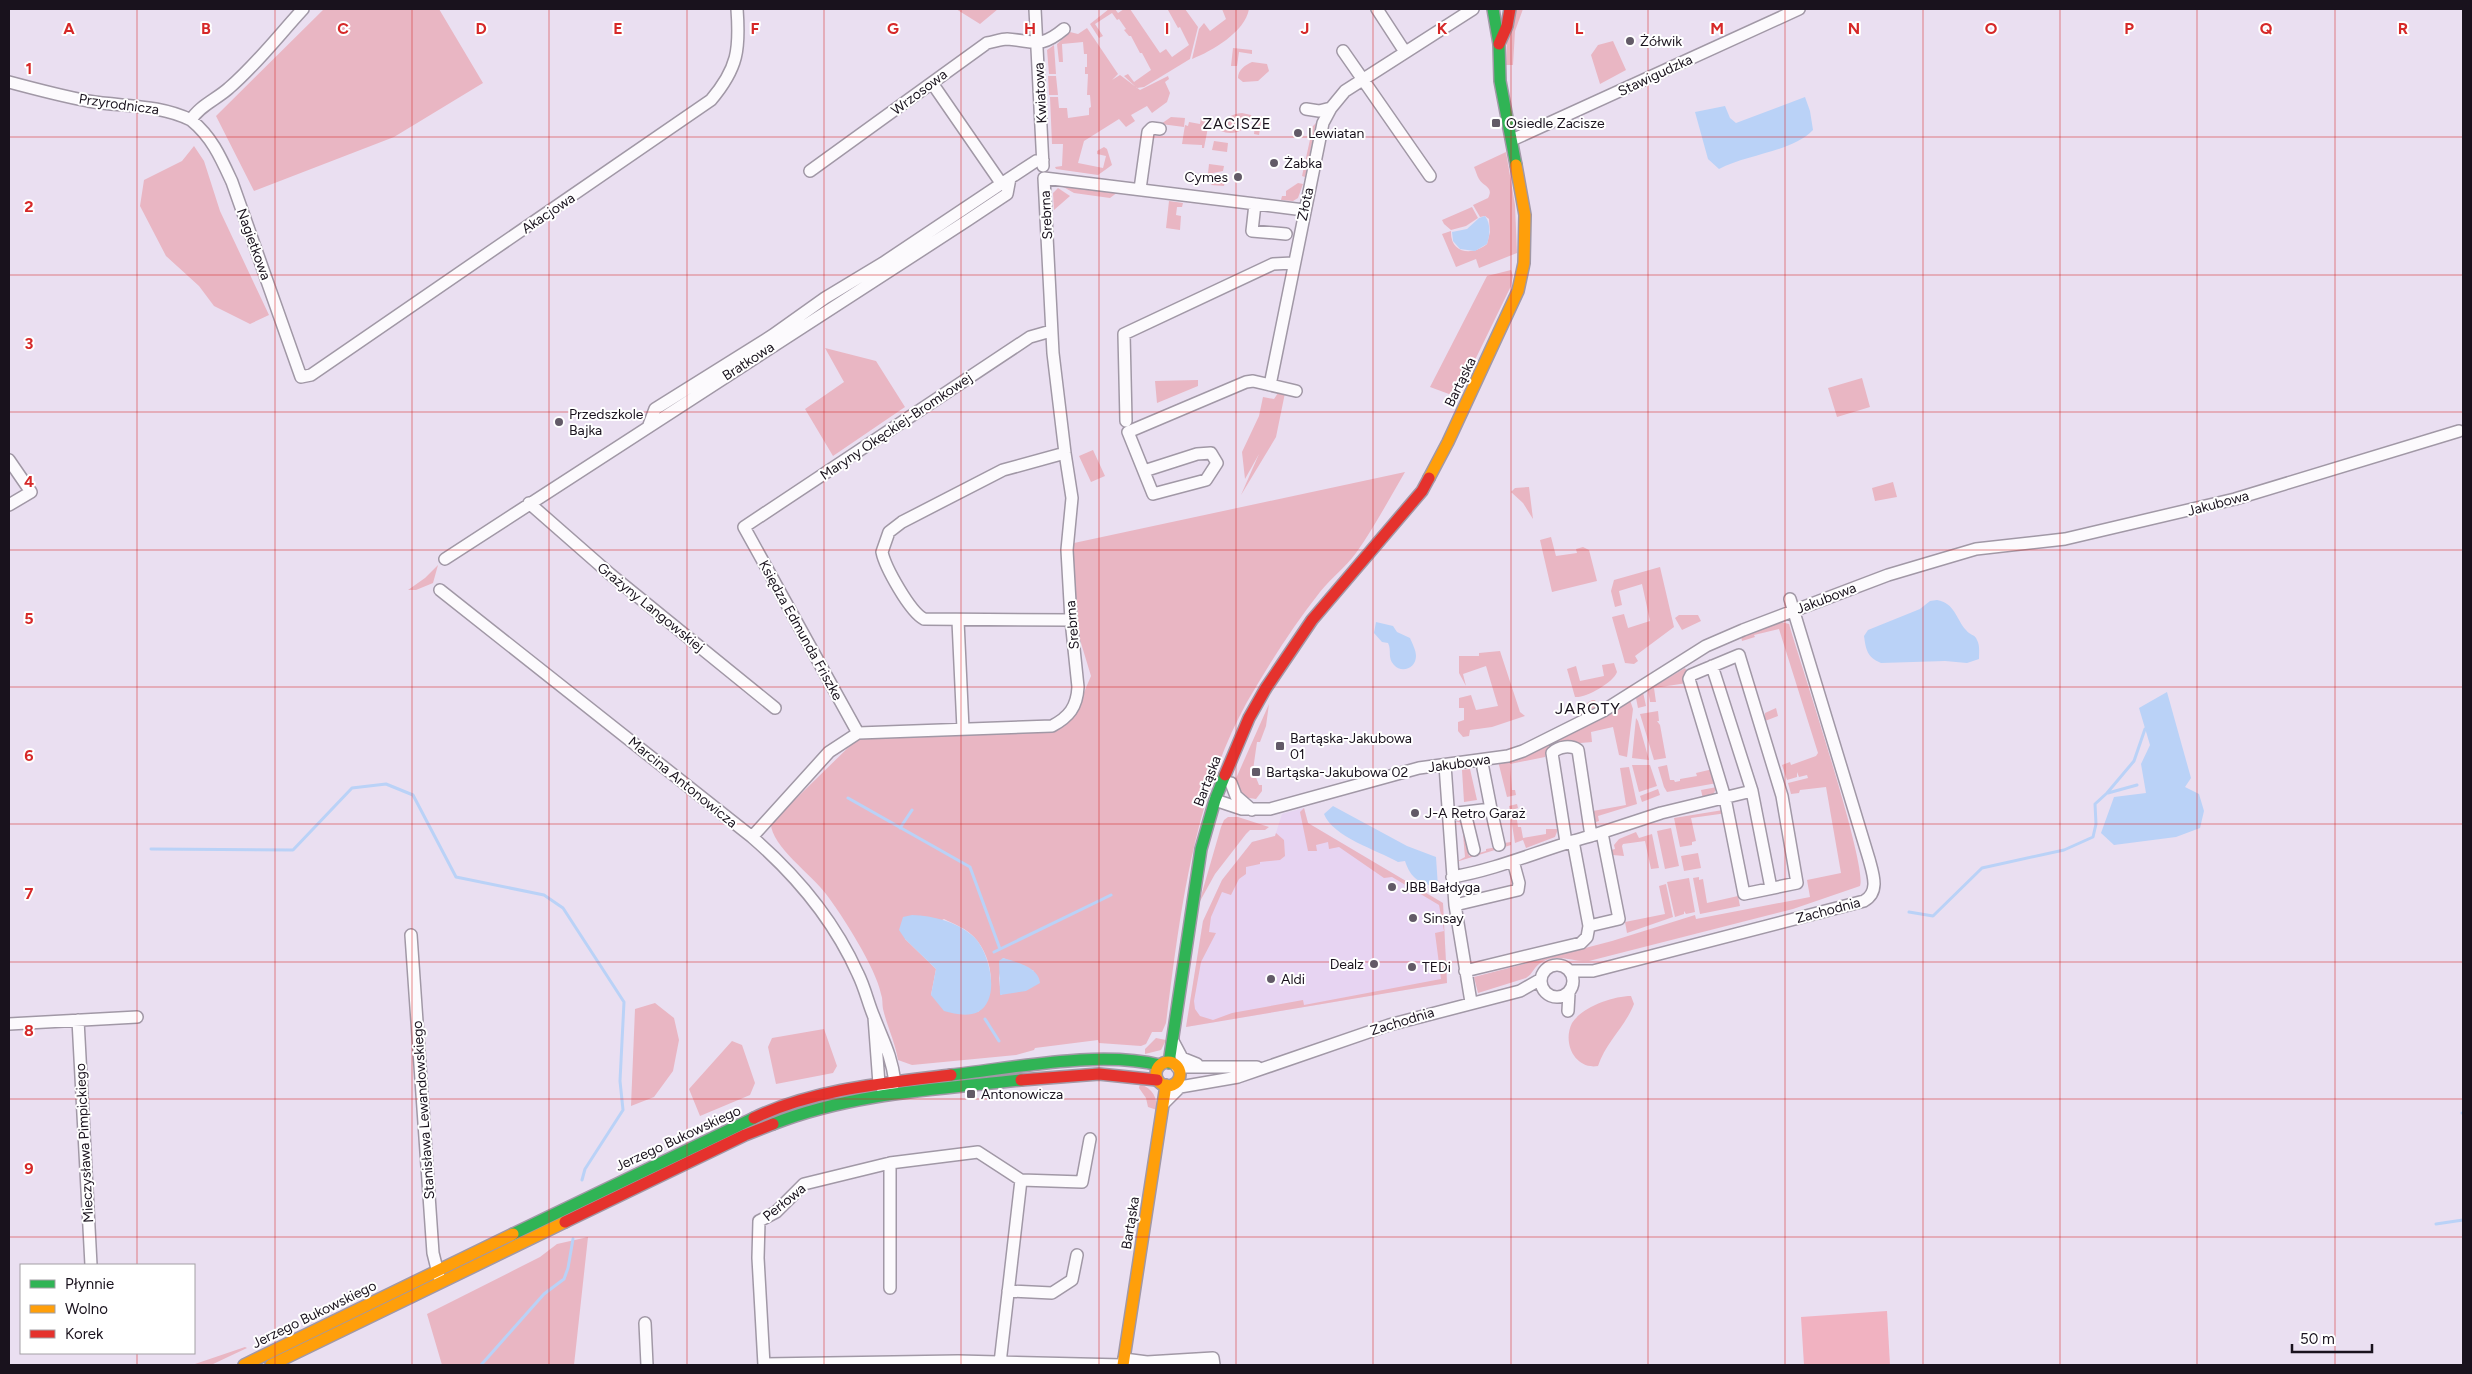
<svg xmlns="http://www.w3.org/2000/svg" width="2472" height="1374" font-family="Figtree,sans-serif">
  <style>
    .built { fill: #e7d4f2 }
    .green { fill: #e9b6c3; fill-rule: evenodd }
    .forest { fill: #f1b2c1 }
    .water { fill: #bad2f7 }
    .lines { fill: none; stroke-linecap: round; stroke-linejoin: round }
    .stream { stroke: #bad2f7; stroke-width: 3 }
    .street-casing { stroke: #a198a6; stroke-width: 14 }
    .fast-casing { stroke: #a198a6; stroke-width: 14 }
    .slow-casing { stroke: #a198a6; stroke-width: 14 }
    .jam-casing { stroke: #a198a6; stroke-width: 14 }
    .street { stroke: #fcfafd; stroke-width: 11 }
    .fast { stroke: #30b455; stroke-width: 11 }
    .slow { stroke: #ff9f0a; stroke-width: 11 }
    .jam { stroke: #e5322d; stroke-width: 11 }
    .grid { fill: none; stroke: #d62828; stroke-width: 1; stroke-opacity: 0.55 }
    .poi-dot { fill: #625a67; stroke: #fff; stroke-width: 2 }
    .labels { text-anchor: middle; stroke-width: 4; stroke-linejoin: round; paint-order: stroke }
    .poi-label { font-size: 14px; fill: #19121d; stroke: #fff; text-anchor: start }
    .street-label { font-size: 14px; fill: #19121d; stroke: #fff }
    .neighbourhood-label { font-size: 15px; letter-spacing: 1px; fill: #19121d; stroke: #fff }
    .quarter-label { font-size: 16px; letter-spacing: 1px; fill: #19121d; stroke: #fff }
    .grid-label { font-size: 16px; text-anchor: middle; font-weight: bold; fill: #d62828; stroke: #fff; stroke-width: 4; stroke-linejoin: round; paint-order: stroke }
  </style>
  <rect width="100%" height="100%" fill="#eadff1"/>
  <path class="built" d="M1304 808 1308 823 1443 903 1447 983 1186 1027 1203 921 1222 880 1252 842 1275 836 1282 814Z"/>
  <path class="green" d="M324 9H439L483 83 394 137 254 191 216 116Z
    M956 9H998L980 24Z
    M1109 9H1115L1118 13 1124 9H1130L1160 53 1166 49 1172 57 1189 45 1180 27 1178 28 1168 10 1165 9H1185L1198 27 1190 59 1144 87 1137 88 1124 76 1128 74 1134 82 1151 70 1142 53H1140L1131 36H1129L1124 30 1126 29 1119 19 1117 20 1112 13 1095 24 1103 36 1099 38 1090 24Z
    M1222 9H1249C1245 32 1212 51 1192 59L1199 29 1204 23 1210 31 1226 19Z
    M1515 9H1523L1515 31 1513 65H1506L1507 42Z
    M1087 28 1118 74 1112 80 1120 75 1140 90 1168 76 1169 79 1165 82 1170 93 1167 102 1152 113 1147 106 1131 115 1135 121 1126 127 1119 119 1084 141 1078 163 1103 168 1106 156 1097 154V151L1104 147 1107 149 1112 165 1098 175 1056 169 1055 167 1062 166 1063 144H1052L1050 97H1058L1059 108H1067L1068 118 1089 115V108L1091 107 1090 95H1087L1088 74H1085V67H1087V54H1084L1083 42 1062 44 1063 62H1059L1057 44 1070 32 1078 34Z
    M1613 41 1626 70 1600 84 1591 55 1598 45Z
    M1054 45 1056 74H1049L1047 50Z
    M1233 48 1252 50V54L1239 52 1237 66H1231Z
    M1252 62 1267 64 1269 71 1258 81 1243 82 1238 78C1238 70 1245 65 1252 62Z
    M1048 76H1056L1058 95H1049Z
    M1242 113 1251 115 1252 118C1247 131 1233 136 1221 131 1222 119 1231 114 1242 113Z
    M1256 116H1262L1259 135 1254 134Z
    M1171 117 1185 118 1184 127 1161 124Z
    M1201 118 1209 122 1204 148H1202V145L1182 144 1185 125 1188 126 1189 122 1200 124Z
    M1316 123 1305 177 1302 176 1313 126Z
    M1214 141 1228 143 1227 152 1212 150Z
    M194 146 204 161 220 211 269 315 250 324 214 306 199 286 166 256 140 206 144 180 182 161Z
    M1506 152 1515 205 1517 253 1479 268 1476 259 1456 267 1442 234 1451 231C1450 254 1473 256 1487 244L1490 232 1489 219 1485 216 1480 217 1473 205 1488 198C1494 187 1484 187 1479 179 1477 176 1476 171 1474 167Z
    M1209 164 1224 166 1223 171 1213 173 1207 182Z
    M1226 175 1224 186 1211 185 1218 177Z
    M1298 183 1303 184 1298 198 1293 201 1281 200 1282 196H1286V191Z
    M1060 185 1118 192 1110 198 1074 193Z
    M1058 188 1070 196 1054 210 1053 193Z
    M1169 201 1183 203 1182 207H1177L1176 215 1181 216 1180 230 1166 228Z
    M1472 207 1478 218 1466 226 1451 230 1444 224 1442 220Z
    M1511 270 1513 276 1511 286 1457 397 1430 387 1487 276Z
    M825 348 876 361 905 407 833 456 805 409 844 382Z
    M1862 378 1870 407 1837 417 1828 388Z
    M1198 380V386L1157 403 1155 381Z
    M1278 393H1285L1276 437 1241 495 1259 454 1245 479 1242 452 1259 416 1263 397 1274 399Z
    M1093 450 1105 476 1091 482 1079 456Z
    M1405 472C1389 499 1374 528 1356 553 1346 567 1331 578 1320 592 1293 626 1269 664 1247 702 1193 800 1180 914 1166 1023L1162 1032H1152L1146 1044 1141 1046 1099 1043 1098 1040 1035 1048 1034 1050 1016 1055 912 1065 898 1060C895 1042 887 1026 883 1009 882 1004 883 999 881 994 876 968 842 915 826 894 813 876 770 845 771 823L859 737 1052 726 1082 697 1091 676 1074 620 1071 547 1074 543ZM944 919C954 924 967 929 974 937 992 956 999 993 978 1012L931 995 936 969 905 939ZM1003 958 1034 971 1001 995 999 978Z
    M1893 482 1897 497 1875 501 1872 488Z
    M1529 487 1533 519 1523 503 1511 492 1515 488Z
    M1551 537 1556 556 1577 553 1576 549 1583 547 1589 550 1597 581 1552 592 1540 540Z
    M438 565 433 583 416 590H408L425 578Z
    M1660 567 1674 627 1635 656 1638 661 1634 664 1625 663 1612 617 1624 614 1628 628 1650 621 1642 584 1619 591 1622 605 1615 607 1611 591 1614 580Z
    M1679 615H1698L1701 621 1682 630 1675 618Z
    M1781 622 1789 624C1799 659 1868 866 1860 886L1793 909 1589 961C1572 962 1558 953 1542 962 1534 966 1533 974 1526 978L1478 993 1474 977 1612 941 1695 915 1696 919 1810 897 1807 880 1841 873 1826 787 1800 790 1799 793 1791 794 1788 783 1808 778 1807 775 1799 777 1797 772V777L1787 780 1782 765 1790 762 1791 765 1816 756 1818 753 1779 629 1754 635 1755 637 1742 641 1741 636Z
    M1500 651 1520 712 1525 716 1492 727 1470 730 1469 736 1463 737 1458 731V722L1464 720V708H1459V698L1471 695 1476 710 1498 706 1486 666 1463 674 1466 686 1459 673V656H1479V653Z
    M1614 663 1617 672C1613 683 1586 698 1575 697L1567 669 1576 666 1580 681 1604 676 1602 665Z
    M1685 668 1688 673 1687 683 1654 688 1656 702H1650L1648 690Z
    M1643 692 1646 706 1638 708 1636 698Z
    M1592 700H1595L1598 706 1577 717 1578 709Z
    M1630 700 1633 709 1627 757 1619 755 1613 727 1591 732 1592 742 1569 744 1547 752 1545 757 1510 764 1512 790H1515L1516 795 1507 797 1498 761Z
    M1269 704 1266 726 1260 742H1257L1253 770 1259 785H1262V791L1256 799 1242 797 1234 783Z
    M1776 708 1778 716 1765 721V713Z
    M1658 711 1659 721H1657L1660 725 1666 758 1654 760 1640 714Z
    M1636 718 1638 721 1649 760 1632 758Z
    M1632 765H1650L1657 786 1639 792Z
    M1667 765 1670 780H1674L1675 782 1680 781V779L1697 776 1696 773 1713 769 1717 783 1667 792 1664 787 1658 767Z
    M1629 767 1637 804 1598 816 1599 821 1593 823V811L1626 805 1620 768Z
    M1470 769 1477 800 1464 802 1462 770Z
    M1717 787 1713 795 1703 799 1701 790Z
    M1658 789 1660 795 1642 802 1640 796Z
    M1517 804 1518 808 1515 809 1520 820H1517L1518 827H1521L1523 838 1546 834V829H1558L1555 837 1526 848 1523 840 1515 843 1509 806Z
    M1304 808 1308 823 1443 903 1447 983 1186 1027 1203 921 1222 880 1252 842 1275 836 1276 833 1284 840 1285 856 1280 860 1260 862V864L1246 867V874L1239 879 1231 895 1222 892 1211 917 1209 932 1216 933 1201 962 1194 1001 1195 1009 1200 1016 1213 1020 1232 1013 1303 1000 1304 1005 1441 979 1435 933 1444 931 1439 905 1392 877 1384 878 1339 847 1329 849 1328 842 1316 845 1317 851H1308L1300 812Z
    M1723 810 1727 813 1691 818 1696 841 1692 842V845L1680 847 1674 818Z
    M1228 817H1238L1269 827 1265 830H1250L1246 834 1215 874 1199 903 1221 827 1224 820Z
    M1454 821H1463L1469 856 1486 851V849L1503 846 1504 843 1511 842V845L1456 862 1465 857 1462 823Z
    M1671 828 1679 866 1665 869 1657 831Z
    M1636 832 1639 838 1652 834 1659 868 1651 869 1645 841 1623 844 1622 846 1624 856 1613 855 1611 850 1615 849 1614 845 1619 839Z
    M1698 853 1701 868 1684 871 1681 856Z
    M1699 877V880L1703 879 1707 903 1738 896 1740 906 1700 914 1693 878Z
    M1689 878 1695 912 1686 914 1684 911V914L1675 917 1667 882Z
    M1666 884 1673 917 1627 933 1625 922 1665 914 1659 886Z
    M1631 996 1634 1004C1625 1027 1606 1042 1598 1066 1575 1070 1562 1043 1572 1023 1582 1007 1613 996 1631 996Z
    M655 1003 674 1018 679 1040 673 1071 654 1097 631 1106 635 1009Z
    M824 1029 837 1066 833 1073 776 1084 768 1047 772 1038Z
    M1156 1038 1166 1040 1161 1050 1145 1054V1049Z
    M732 1041 742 1045 755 1083 750 1095 700 1116 689 1089Z
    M1140 1084C1153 1089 1157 1097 1157 1110L1148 1107 1146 1098 1139 1088Z
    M588 1237 574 1365H442L427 1314 540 1257 557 1244Z
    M245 1347 247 1348 211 1365H192Z"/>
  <path class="forest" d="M1887 1311 1890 1365H1804L1801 1317Z"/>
  <path class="water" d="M1805 97 1810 111 1813 130C1792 152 1747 154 1719 169L1708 159 1695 112 1725 106 1730 118 1736 123Z
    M1485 216C1491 224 1490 235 1487 244L1475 251 1460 249 1453 241 1452 232 1467 229 1479 218Z
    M1937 600C1955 603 1956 619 1966 630 1969 635 1975 634 1977 640 1980 645 1979 653 1979 659L1967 663 1945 661 1881 663C1867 657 1866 650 1864 636L1868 630 1920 609 1930 601Z
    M1376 622 1393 626 1397 632 1410 638C1412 643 1416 650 1416 656 1416 668 1402 674 1394 665 1387 658 1392 650 1388 643L1382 642 1374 633Z
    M2167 692 2191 778 2185 787 2199 794 2204 811 2200 828 2176 837 2114 845 2101 833 2114 797 2146 793 2141 764 2150 745 2139 708Z
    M1333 806 1407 846 1436 857 1438 887C1419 883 1411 879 1405 861L1398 862C1377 850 1333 837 1324 814Z
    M912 915C934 916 955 921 973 936 989 950 1002 999 978 1012 968 1017 954 1014 944 1011L931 995 936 969 905 939 899 930 903 917Z
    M1003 958C1016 962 1039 967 1040 983L1026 991 1000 995 999 961Z"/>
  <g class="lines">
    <path class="stream" d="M2108 793 2137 785
      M848 798 970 867 1000 949
      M900 828 912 810
      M151 849 293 850 352 788 386 784 413 795 456 877 544 895 563 908 624 1002 620 1081 623 1110 585 1169 582 1180
      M1909 912 1933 916 1982 868 2064 850 2093 837 2096 824 2095 804 2107 793 2134 761 2145 729
      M994 952 1111 895
      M985 1019 999 1041
      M2462 1113H2463
      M2436 1224 2463 1220
      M481 1365 544 1294 564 1279 568 1268 573 1239"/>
    <g class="street-casing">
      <path id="street" d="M1035 9 1043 166
        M1377 9 1405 52
        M1343 51 1430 176
        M9 82C35 89 62 96 88 101 124 107 158 104 191 120 199 106 217 99 229 88 256 65 279 35 303 9
        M932 83 1001 183
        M1306 109 1319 111 1331 108
        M191 120C212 137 221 158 232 182L301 377 311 375 711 100C738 68 740 49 737 9
        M1512 140 1799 9
        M810 171 987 43C994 42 1001 39 1007 39 1035 41 1040 49 1064 29
        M1140 189 1148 132 1152 128 1160 129
        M1255 204 1252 231 1286 234
        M1270 385 1323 123 1331 108 1345 91 1473 9
        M1126 421 1124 334 1273 264 1293 263
        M649 425 655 409 773 335 825 298 883 263 1010 178
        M1065 453 1003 470 902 522 889 532 882 552C885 567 910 612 924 619L1071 620
        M9 460 31 492 9 505
        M1144 471 1197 454 1211 453 1217 463 1206 480 1153 494 1128 432 1246 382 1253 381 1296 391
        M529 503 610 574 775 708
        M445 559 968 220 1007 194 1010 178 1036 161 1043 160
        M440 590 752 837C797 876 834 920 858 974 865 988 868 1003 874 1017 884 1043 891 1054 895 1082L892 1087
        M958 621 963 729
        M1739 655 1782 796 1797 883 1744 894 1725 798 1689 679 1691 675Z
        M1712 666 1752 791 1771 888
        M858 733 744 527 1030 337 1051 331
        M1445 765 1455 905 1471 1002
        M1483 768 1491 809
        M1231 783 1236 796 1252 810
        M1215 800 1242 809H1270L1419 768 1508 756 1523 751 1603 711 1706 646 1743 630 1888 575 1976 549 2065 539 2235 499 2459 431
        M1465 813 1474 850
        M1449 814 1491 809 1499 845
        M1594 835 1661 813 1752 791
        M752 837 829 752 858 733 1052 726C1069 717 1077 707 1078 687L1071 620 1067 550 1072 498 1065 453 1053 353 1044 178 1304 210
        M1573 841 1589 926 1619 919 1602 833
        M1452 877C1500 869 1545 848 1591 836L1578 750C1571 745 1559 746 1552 753L1566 842
        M1455 905 1518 890 1519 883 1513 861
        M411 935 433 1253 439 1277
        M1541 981a16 16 0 1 1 32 0a16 16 0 1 1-32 0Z
        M1465 971 1581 943 1587 937 1589 926
        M1570 971H1593L1864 901C1880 892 1873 874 1869 859L1790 599
        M1568 1011 1569 993
        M874 1017 879 1084 884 1090
        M78 1020 91 1265
        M9 1024 137 1017
        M1173 1041 1182 1058 1197 1064
        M1177 1067H1257
        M1164 1103 1180 1087 1238 1077 1389 1025 1520 991 1541 979
        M890 1163V1288
        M1021 1180 1082 1182 1090 1139
        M1008 1291 1052 1293 1072 1280 1077 1255
        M645 1323 647 1365
        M1124 1359 1147 1362 1213 1358 1214 1365
        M765 1364 958 1361 1123 1365
        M764 1365 758 1258 759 1221 776 1212 804 1184 890 1163 978 1152 1021 1180 1000 1363"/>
    </g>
    <g class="fast-casing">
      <path id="fast" d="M1493 9 1499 44 1500 81 1516 165
        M1169 1063 1201 849 1215 800 1225 775
        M951 1075C1015 1068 1098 1050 1160 1065
        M773 1124C851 1093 939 1089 1021 1080
        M513 1234 754 1118"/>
    </g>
    <g class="slow-casing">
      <path id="slow" d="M1429 478 1448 442 1518 291 1524 263 1525 215 1516 165
        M1156 1074a12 12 0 1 1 24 0a12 12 0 1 1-24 0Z
        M244 1365 513 1234
        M271 1365 565 1222
        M1123 1365 1166 1085"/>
    </g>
    <g class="jam-casing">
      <path id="jam" d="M1499 44 1507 26 1510 9
        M1225 775 1249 718 1266 688 1312 620 1422 491 1429 478
        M1021 1080 1099 1074 1157 1080
        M754 1118C814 1089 886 1083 951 1075
        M565 1222 745 1135 773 1124"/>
    </g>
    <use href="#street" class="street"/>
    <use href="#fast" class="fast"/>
    <use href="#slow" class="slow"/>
    <use href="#jam" class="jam"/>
  </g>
  <path class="grid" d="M137 9V1265M275 9V1365M412 9V1365M549 9V1365M687 9V1365M824 9V1365M961 9V1365M1099 9V1365M1236 9V1365M1373 9V1365M1511 9V1365M1648 9V1365M1785 9V1365M1923 9V1365M2060 9V1365M2197 9V1365M2335 9V1365M9 137H2463M9 275H2463M9 412H2463M9 550H2463M9 687H2463M9 824H2463M9 962H2463M9 1099H2463M9 1237H2463M137 1353V1365"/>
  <g class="poi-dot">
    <circle cx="1630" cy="41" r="5"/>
    <rect x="1491" y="118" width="10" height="10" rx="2.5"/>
    <circle cx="1298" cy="133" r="5"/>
    <circle cx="1274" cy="163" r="5"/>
    <circle cx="1238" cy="177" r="5"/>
    <circle cx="559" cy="422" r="5"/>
    <rect x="1275" y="741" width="10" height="10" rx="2.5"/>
    <rect x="1251" y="767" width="10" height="10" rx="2.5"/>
    <circle cx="1415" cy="813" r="5"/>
    <circle cx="1392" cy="887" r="5"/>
    <circle cx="1413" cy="918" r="5"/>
    <circle cx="1374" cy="964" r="5"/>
    <circle cx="1412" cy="967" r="5"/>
    <circle cx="1271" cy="979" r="5"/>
    <rect x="966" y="1089" width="10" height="10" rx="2.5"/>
  </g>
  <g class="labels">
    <g class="poi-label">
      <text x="1640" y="46">Żółwik</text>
      <text x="1506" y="128">Osiedle Zacisze</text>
      <text x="1308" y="138">Lewiatan</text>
      <text x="1284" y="168">Żabka</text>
      <text x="1228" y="182" text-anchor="end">Cymes</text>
      <text x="569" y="419">Przedszkole<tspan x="569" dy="16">Bajka</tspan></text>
      <text x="1290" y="743">Bartąska-Jakubowa<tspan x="1290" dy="16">01</tspan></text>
      <text x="1266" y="777">Bartąska-Jakubowa 02</text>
      <text x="1425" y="818">J-A Retro Garaż</text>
      <text x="1402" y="892">JBB Bałdyga</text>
      <text x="1423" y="923">Sinsay</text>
      <text x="1364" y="969" text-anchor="end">Dealz</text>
      <text x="1422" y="972">TEDi</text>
      <text x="1281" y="984">Aldi</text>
      <text x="981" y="1099">Antonowicza</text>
    </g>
    <g class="street-label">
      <text transform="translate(1655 75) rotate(-25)" y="5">Stawigudzka</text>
      <text transform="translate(919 92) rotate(-37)" y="5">Wrzosowa</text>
      <text transform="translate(1040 93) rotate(-93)" y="5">Kwiatowa</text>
      <text transform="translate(119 104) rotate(8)" y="5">Przyrodnicza</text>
      <text transform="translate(1305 204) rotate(-78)" y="5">Złota</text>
      <text transform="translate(548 213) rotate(-34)" y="5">Akacjowa</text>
      <text transform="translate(1046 215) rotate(-93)" y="5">Srebrna</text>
      <text transform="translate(254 244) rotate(70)" y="5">Nagietkowa</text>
      <text transform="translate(748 361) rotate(-33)" y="5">Bratkowa</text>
      <text transform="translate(1460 382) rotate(-64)" y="5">Bartąska</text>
      <text transform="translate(896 426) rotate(-34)" y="5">Maryny Okęckiej-Bromkowej</text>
      <text transform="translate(2218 503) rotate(-15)" y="5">Jakubowa</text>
      <text transform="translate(1826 598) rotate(-21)" y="5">Jakubowa</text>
      <text transform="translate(651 607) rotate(39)" y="5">Grażyny Langowskiej</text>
      <text transform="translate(1072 625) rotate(-95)" y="5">Srebrna</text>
      <text transform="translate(801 630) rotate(61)" y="5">Księdza Edmunda Friszke</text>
      <text transform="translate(1459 763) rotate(-8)" y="5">Jakubowa</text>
      <text transform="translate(1207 781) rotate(-69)" y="5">Bartąska</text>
      <text transform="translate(683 782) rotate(39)" y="5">Marcina Antonowicza</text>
      <text transform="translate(1828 910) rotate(-15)" y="5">Zachodnia</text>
      <text transform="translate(1402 1021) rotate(-17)" y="5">Zachodnia</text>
      <text transform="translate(423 1110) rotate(-94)" y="5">Stanisława Lewandowskiego</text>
      <text transform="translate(678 1138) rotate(-25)" y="5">Jerzego Bukowskiego</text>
      <text transform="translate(84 1143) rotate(-93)" y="5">Mieczysława Pimpickiego</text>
      <text transform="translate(784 1202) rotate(-39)" y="5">Perłowa</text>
      <text transform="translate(1130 1223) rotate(-81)" y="5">Bartąska</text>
      <text transform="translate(314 1314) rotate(-26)" y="5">Jerzego Bukowskiego</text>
    </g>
    <g class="neighbourhood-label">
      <text x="1237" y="129">ZACISZE</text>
    </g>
    <g class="quarter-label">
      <text x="1588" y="714">JAROTY</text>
    </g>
  </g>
  <g class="grid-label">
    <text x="69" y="34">A</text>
    <text x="206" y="34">B</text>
    <text x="343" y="34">C</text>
    <text x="481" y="34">D</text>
    <text x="618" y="34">E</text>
    <text x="755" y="34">F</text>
    <text x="893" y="34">G</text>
    <text x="1030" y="34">H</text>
    <text x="1167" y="34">I</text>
    <text x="1305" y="34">J</text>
    <text x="1442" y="34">K</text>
    <text x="1579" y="34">L</text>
    <text x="1717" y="34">M</text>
    <text x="1854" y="34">N</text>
    <text x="1991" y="34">O</text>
    <text x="2129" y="34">P</text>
    <text x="2266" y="34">Q</text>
    <text x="2403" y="34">R</text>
    <text x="29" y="74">1</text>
    <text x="29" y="212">2</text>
    <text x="29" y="349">3</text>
    <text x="29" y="487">4</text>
    <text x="29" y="624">5</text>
    <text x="29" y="761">6</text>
    <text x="29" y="899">7</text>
    <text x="29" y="1036">8</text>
    <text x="29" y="1174">9</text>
  </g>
  <rect width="2472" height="1374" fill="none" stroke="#19121d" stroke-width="20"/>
  <rect x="20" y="1264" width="175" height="90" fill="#ffffff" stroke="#a3a0a5"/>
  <rect x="30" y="1280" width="25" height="8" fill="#30b455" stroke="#a3a0a5"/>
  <text x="65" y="1289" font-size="15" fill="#19121d">Płynnie</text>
  <rect x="30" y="1305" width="25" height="8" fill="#ff9f0a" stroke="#a3a0a5"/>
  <text x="65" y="1314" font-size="15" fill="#19121d">Wolno</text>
  <rect x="30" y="1330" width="25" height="8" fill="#e5322d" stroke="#a3a0a5"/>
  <text x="65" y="1339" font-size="15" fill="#19121d">Korek</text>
  <path d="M2292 1344v8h80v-8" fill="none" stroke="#19121d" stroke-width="2.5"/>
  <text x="2300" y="1344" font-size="15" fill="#19121d" stroke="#ffffff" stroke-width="4" paint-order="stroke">50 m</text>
</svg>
